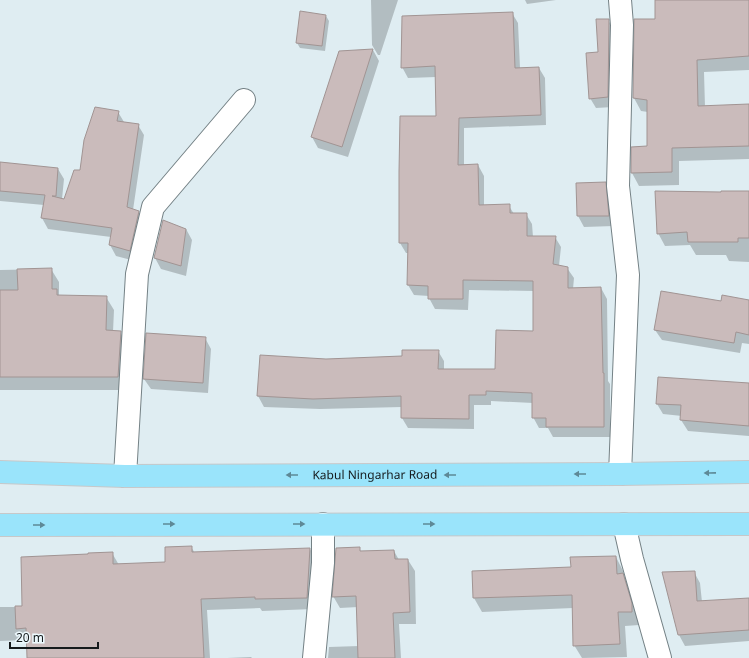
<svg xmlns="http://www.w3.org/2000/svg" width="749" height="658" font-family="'Noto Sans',sans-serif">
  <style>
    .shadow { fill: #0003 }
    .building { fill: #cabbbb; stroke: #a19493 }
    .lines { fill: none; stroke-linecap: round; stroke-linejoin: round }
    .minor-casing { stroke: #748185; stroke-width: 24 }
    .trunk-casing { stroke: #c7c8c9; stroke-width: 24 }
    .minor { stroke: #fff; stroke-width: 22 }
    .trunk { stroke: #9ae4fb; stroke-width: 22 }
    .oneway { fill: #5e8997 }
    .labels { text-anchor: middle; stroke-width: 3; stroke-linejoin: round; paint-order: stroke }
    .street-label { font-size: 12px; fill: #151a1c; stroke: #eefafe }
  </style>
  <rect width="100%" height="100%" fill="#dfedf2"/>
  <path class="shadow" d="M371 0H398L380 55H378L372 45Z
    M525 0H556L527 4Z
    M656 0H749V70L704 72 705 107 749 105V159L679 161V185L639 186 632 173 648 147V112L641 111 634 98 635 20H656Z
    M512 13 518 23 520 68H539L545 78 546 125 464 128V166L478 165 484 176V206H509L514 214H526L532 224 533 237H555L561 247 559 266 567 268 574 278 573 289 601 288 607 299 608 381 610 384V437H553L548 428H539L533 417V403L491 401V405H474V429L408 428 402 418V407L320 409 264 407 258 396 326 360 403 357 438 351 444 361V370H496L534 332V291L469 290 468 310 435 309 429 298V296L414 295 408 285 409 253H406L400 243 437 117 436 77 408 78 402 67Z
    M326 16 329 21 325 51 300 48 297 43Z
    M608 20 614 30 613 107 596 108 590 98 599 53Z
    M373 50 379 61 348 157 318 148 312 137 339 52Z
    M118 112 124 122 138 125 144 135 133 210 138 212 144 223 135 261 116 256 110 245 111 237 48 229 42 218 44 205 0 201V163L58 169 64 179 62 199 65 200 80 171Z
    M605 183 611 194 614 226 584 227 578 216 577 184Z
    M749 192V262L729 261 726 255H696L690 245 665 246 658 233 722 194Z
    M186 229 192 240 186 276 161 269 155 258Z
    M51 269 59 282V296L106 297 114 310 113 332H120L128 346 126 390H0V270Z
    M749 301V344L742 343 740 353 662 340 655 330 721 302Z
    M205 338 211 349 208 393 151 389 144 379Z
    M749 384V436L688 431 681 420 682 416 663 414 657 404Z
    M191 547 195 553 310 549 317 561 313 609 262 611 260 608 207 610 210 658H28L27 640 0 641V607H23L112 553 119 565 166 563Z
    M359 548 361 552 394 551 399 560H408L415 571 416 624H399L401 658H328L329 647 359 646 358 607 340 608 333 596Z
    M616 557 623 571 624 576 630 588 639 618V625L625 626 627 657 582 658 574 645 573 608 482 612 474 598 572 568Z
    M694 572 700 583 702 602 749 599V641L685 646 679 635Z
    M251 657 252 658H227Z"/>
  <path class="building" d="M655 0H749V56L697 60 698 106 749 104V146L672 148V172L631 173V147L647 146V100L633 98 634 19H655Z
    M300 11 326 15 322 46 296 43Z
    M513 12 515 68 539 67 541 115 459 118 458 165 478 164 479 205 510 204V213H527V236H556L553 264 568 267V288L601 287 603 373H604V427H546V418H532V393L486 391V395H469V419L401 418V396L313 399 257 396 260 355 326 359 402 356V350H439L438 369H495L496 330 533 331V281L463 280V299H428V286L407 285 408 243H399V172L400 116H436L435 66 401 68 402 16Z
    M596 19H609L608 97 589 99 586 53 598 52Z
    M373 49 342 147 311 137 339 51Z
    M95 107 119 111 117 121 139 124 127 207 139 211 130 251 109 245 112 228 41 218 45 195 0 191V162L58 168 56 196H52L64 199 74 170H80L84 140Z
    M606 182 609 216H577L576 183Z
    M655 191 721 192V191H749V238H738V242H688L687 232 657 234Z
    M163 220 186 229 181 266 154 258Z
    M52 268V289H57V295L107 296 106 330 121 331 118 377H0V290H18L17 269Z
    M661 291 721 301 722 295 749 300V335L736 332 734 343 654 330Z
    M146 333 206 337 203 383 143 379Z
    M658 377 749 383V426L680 420 681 405 656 404Z
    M192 546V552L310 548 307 598 255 599V597L201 599 204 658H27L26 628 16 629 15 606H22L21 557 88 554V553L113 552V564L165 562V547Z
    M360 547V551L394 550 395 559H408L410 612 393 613 395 658H358L356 596 332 597 336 548Z
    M616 556 617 574 623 573 632 603V612H618L620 644 573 646 572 595 473 598 472 571 571 567 570 557Z
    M695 571 697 601 749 598V630L678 635 662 572Z"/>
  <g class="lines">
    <g class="minor-casing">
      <path id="minor" d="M620 0 622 25 618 186 628 275 620 474
        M125 476 137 274 153 207 244 100
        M624 524 632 559 660 658
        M314 658 323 563V524"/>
    </g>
    <g class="trunk-casing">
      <g id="trunk">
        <path id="s1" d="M0 472 125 476 620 474 749 472"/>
        <path d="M0 525 749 524"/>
      </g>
    </g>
    <use href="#minor" class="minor"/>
    <use href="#trunk" class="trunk"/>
  </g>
  <defs><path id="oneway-solid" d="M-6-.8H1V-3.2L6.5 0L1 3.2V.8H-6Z"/></defs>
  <g class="oneway">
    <use href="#oneway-solid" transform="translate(710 473) rotate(179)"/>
    <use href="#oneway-solid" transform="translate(580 474) rotate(180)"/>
    <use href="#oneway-solid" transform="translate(292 475) rotate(180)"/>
    <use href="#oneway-solid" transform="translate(450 475) rotate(180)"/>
    <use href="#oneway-solid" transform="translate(169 524)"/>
    <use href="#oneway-solid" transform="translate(299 524)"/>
    <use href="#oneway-solid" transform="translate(429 524)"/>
    <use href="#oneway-solid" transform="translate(39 525)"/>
  </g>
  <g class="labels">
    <g class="street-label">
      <text dy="4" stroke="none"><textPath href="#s1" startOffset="375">Kabul Ningarhar Road</textPath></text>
    </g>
  </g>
  <path d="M10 642v6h88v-6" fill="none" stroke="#151a1c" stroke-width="2"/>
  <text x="16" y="642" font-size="12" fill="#151a1c" stroke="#eefafe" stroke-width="3" paint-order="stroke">20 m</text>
</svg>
